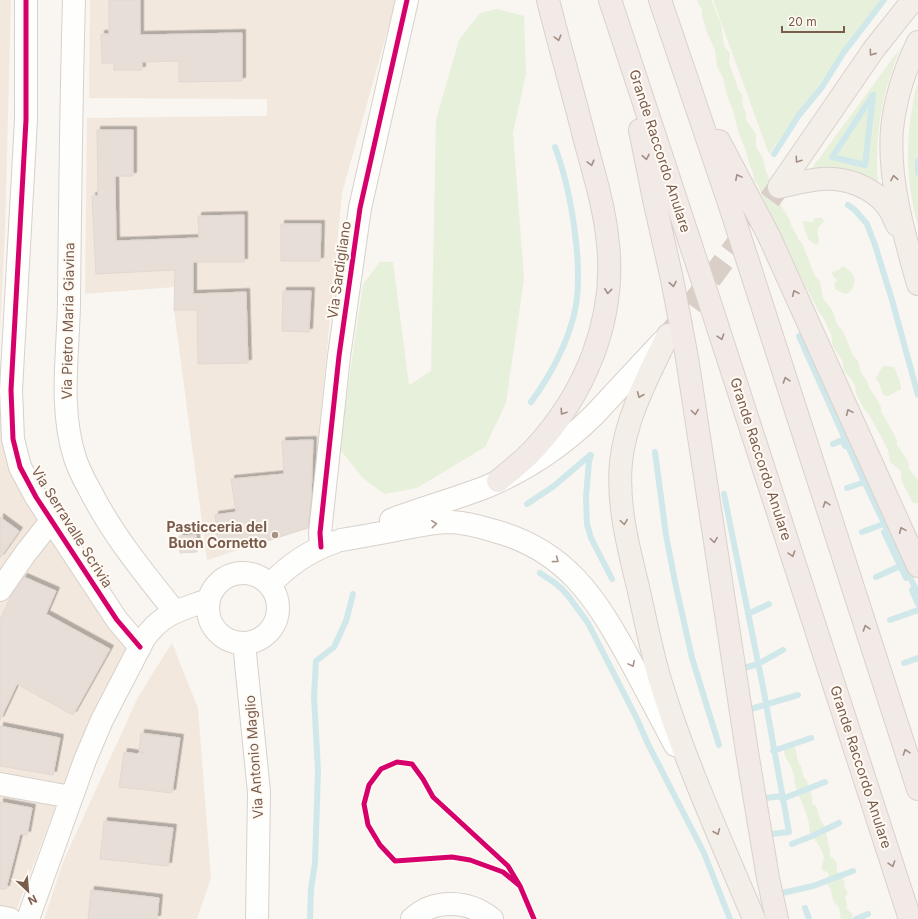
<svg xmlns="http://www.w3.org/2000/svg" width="918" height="919" font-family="Inter,sans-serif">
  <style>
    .residential { fill: #f2e8de }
    .green { fill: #e7f0db }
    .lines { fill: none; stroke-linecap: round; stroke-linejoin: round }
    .stream { stroke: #d0e8ea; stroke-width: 6 }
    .building { fill: #e6ded7; stroke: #e2d8d2; filter: url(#shadow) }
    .major-tunnel { stroke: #d9cfc7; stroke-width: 22; stroke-dasharray: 22 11; stroke-linecap: butt }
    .minor-casing { stroke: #d7d1cb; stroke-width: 24 }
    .major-casing { stroke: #dad1cc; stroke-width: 24 }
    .highway-casing { stroke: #dad1cc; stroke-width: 24 }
    .minor { stroke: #fefefd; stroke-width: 22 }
    .major { stroke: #f3eee8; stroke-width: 22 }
    .highway { stroke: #f2eae7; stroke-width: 22 }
    .cycleway-casing { stroke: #fffaf3; stroke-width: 8 }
    .cycleway { stroke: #d6006c; stroke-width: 5 }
    .oneway { stroke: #a48e83 }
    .oneway2 { stroke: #a48f83 }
    .oneway3 { stroke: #a8958b }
    .poi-dot { fill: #a69286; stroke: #fffaf3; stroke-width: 1.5 }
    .labels { text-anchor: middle; stroke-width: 4; stroke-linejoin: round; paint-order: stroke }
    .street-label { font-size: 14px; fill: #7a5c4d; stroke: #fffaf3 }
    .poi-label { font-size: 14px; font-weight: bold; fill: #7a5c4d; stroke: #fffaf3; text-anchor: end }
  </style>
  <defs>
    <filter id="shadow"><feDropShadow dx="3.5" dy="-3.5" stdDeviation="0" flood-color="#0004"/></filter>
  </defs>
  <rect width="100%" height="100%" fill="#f9f5f0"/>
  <path class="residential" d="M0 0H11L5 233 0 332Z
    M90 0H396L342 193 310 527 207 560 174 310V287L85 294 87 118 267 116V99L89 98Z
    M0 387 11 472 128 650 65 782 16 911 0 908Z
    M172 643 198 708 211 878 197 919H44L63 862 138 697Z"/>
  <path class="green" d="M697 0H711L721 24 724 46 730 53 729 63 739 91 742 94 743 106 744 108 746 115V120L756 134V147L763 158 766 172 772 183V192L775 202 780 204 790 220 791 225 799 240 802 243 814 274 820 282 823 298 832 310 838 326 843 331 853 356 858 361 861 373 866 379 870 389 875 396 881 407V412L884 416 897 440V445L908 461 909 469 918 480V503H913L902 482 901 471 890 462 888 450 870 416 864 409 856 393 855 386 852 380 844 371 842 360 833 347 831 334 824 319 817 309 816 306 803 282 786 244 777 231 774 219 769 213 758 185 754 180 753 173 749 163 746 151 739 134 733 110 728 99 723 78 717 66 715 50 706 30 705 24 702 17V10Z
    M713 0H881L769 154Z
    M497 9 524 16 526 74 513 133 524 279 506 403 485 447 417 488 384 494 363 478 339 448 363 284 380 262H393L409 385 431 371 436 120 459 40 480 13Z
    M901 47C882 91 874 135 878 182L865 177 810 170 821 156Z
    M918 82V226C908 189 905 153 911 115 913 105 914 92 918 82Z
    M815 218H822L824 222C813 231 819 231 819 242L816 245 808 239 803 224V221L813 222Z
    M843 266C855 273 859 281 849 293L844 294 835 289 834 284 837 280 833 276 832 272 839 270Z
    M884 366 894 367C897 374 901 381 901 389L888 396 883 395 880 385 876 378 881 369Z
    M790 743H792C797 749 796 754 798 761 799 764 802 766 802 770 803 775 803 777 807 780 808 790 814 795 812 804L816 806 820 819 825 827 830 852V856L836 861 837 867 836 869 845 882 844 887 848 893 845 897 847 906 846 908 853 915 852 919H841L839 908 833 900 831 890 828 885 827 878 829 875 827 872 822 870C821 863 824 862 824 857 824 853 813 835 809 832 812 820 799 799 796 787 794 783 795 777 793 772 790 760 783 760 784 745Z"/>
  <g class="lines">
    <path class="stream" d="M774 154 799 115 822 87 844 52 884 0
      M832 157 865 165 873 95 833 156
      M918 161V173
      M848 205 855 210 867 224 875 245 892 300 918 395
      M799 336 862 477 918 594
      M531 402C550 376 566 346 574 315 585 271 571 189 555 147
      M833 444 842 440 845 446
      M655 452 666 535 675 582 692 658 719 745
      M591 455 589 461 586 497 587 524 591 538 612 579
      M847 488 862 483
      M724 494 763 687 789 832 772 834
      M527 504 554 486 590 455
      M862 532 881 525
      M884 532 906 578
      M540 573 555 583 562 589 569 597 588 623 637 719 648 744 704 853 730 919
      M876 577 900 566
      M912 590 918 604
      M748 614 769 604
      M890 620 918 610
      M904 663 918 658
      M744 668 758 664 783 650
      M751 709 798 695
      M773 751 811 738
      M766 798 782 796
      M782 799 825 782
      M792 844 812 836 839 823
      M782 893 813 886 853 871
      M805 908 809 919
      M310 919 311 889 315 863 318 771 314 697 316 661 334 647 346 621 353 594
      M856 919 868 914"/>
  </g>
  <path class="building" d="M109 0H140V35L242 33V81L179 82V61L142 62V70H114V63H102L101 34H109Z
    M97 130H133V176H115L116 241 199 238 198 216 244 215V262H193V294L246 292 248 363 198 364 197 310H174L175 270 96 274 92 196H98Z
    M281 224H321L320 261H281Z
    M283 291H311L309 332 282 331Z
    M313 440 311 499 308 528 264 542 218 546 215 515 236 512 231 479 284 474 282 441Z
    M0 517 19 531 0 558Z
    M196 535 197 552 180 553 179 536Z
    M24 577 56 591 46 614 110 649 73 715 17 684 0 720V620L10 598Z
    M0 726 60 738 53 775 0 766Z
    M141 733 180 738 172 793 119 787 124 752 138 754 139 752 144 753 139 751Z
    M0 802 32 808 27 835 20 834 6 889H0Z
    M104 821 173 828 168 866 100 859Z
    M91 890 159 898 157 919H88Z"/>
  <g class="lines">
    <path class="major-tunnel" d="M671 332 779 187"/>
    <g class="minor-casing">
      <path id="minor" d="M26 0V120L11 390 13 439 20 467 36 497 117 620 140 647
        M74 0C71 101 70 202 69 304 68 355 59 408 75 458 79 471 86 483 93 496 115 538 145 574 175 612
        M391 520C422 508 455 499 486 487 525 471 564 445 594 415L662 342
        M341 540C361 537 381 533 401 529 417 526 434 522 452 522 465 523 478 526 491 530 566 549 596 598 631 662 646 690 661 718 675 745
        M321 547 320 533 339 356 360 208 407 0
        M208 608a35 35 0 1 1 70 0a35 35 0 1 1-70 0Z
        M270 585C288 565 309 551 335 542
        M0 590 25 554 51 521
        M244 643 259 792 257 919
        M0 784 71 797
        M0 917 10 919
        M28 919 85 760 102 720 144 639C162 613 180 610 208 600
        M412 919C434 898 469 900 492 919"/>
    </g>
    <g class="major-casing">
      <path id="major" d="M918 42C905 69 895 99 892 129 888 181 904 234 918 284
        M779 187 874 49 913 0
        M779 187C793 184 807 180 822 179 845 177 873 187 887 206 892 212 894 219 897 225
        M668 335C649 375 626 416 621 462 617 504 628 546 638 587 645 618 651 649 660 680 685 762 721 840 754 919"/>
    </g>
    <g class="highway-casing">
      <path id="highway" d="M610 0 709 300 910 919
        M660 0 730 206 918 789
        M640 130 655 204 672 279 687 358 748 758 768 878 777 919
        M719 141 769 236 918 566
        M498 481C510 471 523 461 534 449 585 394 616 320 608 244 605 210 595 177 586 144 574 96 560 48 548 0"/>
    </g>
    <use href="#minor" class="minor"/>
    <use href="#major" class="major"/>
    <use href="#highway" class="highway"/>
    <g class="cycleway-casing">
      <path id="cycleway" d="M26 0V120L11 390 13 439 20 467 36 497 117 620 140 647
        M321 547 320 533 339 356 360 208 407 0
        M520 886 503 872 470 860 452 857 395 861 380 845 368 825 364 804 369 785 381 769 397 762 412 764 423 779 433 797 508 866 520 886 534 919"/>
    </g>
    <use href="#cycleway" class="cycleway"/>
  </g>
  <defs><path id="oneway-chevron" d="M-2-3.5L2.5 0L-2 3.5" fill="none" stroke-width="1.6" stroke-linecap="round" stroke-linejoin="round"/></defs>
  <g class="oneway">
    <use href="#oneway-chevron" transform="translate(558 38) rotate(75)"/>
    <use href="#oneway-chevron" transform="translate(646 157) rotate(79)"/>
    <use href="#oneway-chevron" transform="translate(591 163) rotate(75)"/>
    <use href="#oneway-chevron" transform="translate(738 177) rotate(-118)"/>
    <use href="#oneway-chevron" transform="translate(673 284) rotate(79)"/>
    <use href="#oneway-chevron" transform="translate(608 291) rotate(96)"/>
    <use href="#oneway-chevron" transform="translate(795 293) rotate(-114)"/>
    <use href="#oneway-chevron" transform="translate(721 337) rotate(72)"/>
    <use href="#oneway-chevron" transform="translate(786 380) rotate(-108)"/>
    <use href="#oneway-chevron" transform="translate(563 412) rotate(124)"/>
    <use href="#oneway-chevron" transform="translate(695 412) rotate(82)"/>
    <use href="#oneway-chevron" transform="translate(849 412) rotate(-114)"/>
    <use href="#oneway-chevron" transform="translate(826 504) rotate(-108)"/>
    <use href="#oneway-chevron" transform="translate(902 530) rotate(-114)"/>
    <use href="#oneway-chevron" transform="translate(714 540) rotate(82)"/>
    <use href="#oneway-chevron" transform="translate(792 554) rotate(72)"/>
    <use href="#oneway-chevron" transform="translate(866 628) rotate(-108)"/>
    <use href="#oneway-chevron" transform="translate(906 752) rotate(-108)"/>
    <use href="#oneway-chevron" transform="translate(892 864) rotate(72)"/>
  </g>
  <g class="oneway2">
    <use href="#oneway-chevron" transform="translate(872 53) rotate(125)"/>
    <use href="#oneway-chevron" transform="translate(798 160) rotate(124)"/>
    <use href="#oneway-chevron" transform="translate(894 178) rotate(-100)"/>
    <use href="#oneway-chevron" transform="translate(640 395) rotate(113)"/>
    <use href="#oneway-chevron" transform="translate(624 522) rotate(82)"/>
    <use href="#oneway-chevron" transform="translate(717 832) rotate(67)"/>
  </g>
  <g class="oneway3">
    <use href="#oneway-chevron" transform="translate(434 524) rotate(-5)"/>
    <use href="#oneway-chevron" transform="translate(556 560) rotate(37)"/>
    <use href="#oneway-chevron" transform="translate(632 664) rotate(62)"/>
  </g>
  <circle class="poi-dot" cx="275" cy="535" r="4"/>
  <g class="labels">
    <g class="street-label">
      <text transform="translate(660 151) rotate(72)" y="5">Grande Raccordo Anulare</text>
      <text transform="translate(339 270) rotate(-82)" y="5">Via Sardigliano</text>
      <text transform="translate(68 321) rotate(-89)" y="5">Via Pietro Maria Giavina</text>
      <text transform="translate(761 459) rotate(72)" y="5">Grande Raccordo Anulare</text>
      <text transform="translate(72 527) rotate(58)" y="5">Via Serravalle Scrivia</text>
      <text transform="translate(254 757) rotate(-94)" y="5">Via Antonio Maglio</text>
      <text transform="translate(861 767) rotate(72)" y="5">Grande Raccordo Anulare</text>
    </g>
    <g class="poi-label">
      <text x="267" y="532">Pasticceria del<tspan x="267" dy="16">Buon Cornetto</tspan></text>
    </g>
  </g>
  <g transform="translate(28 891) rotate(154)" stroke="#fffaf3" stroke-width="3" paint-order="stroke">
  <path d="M0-3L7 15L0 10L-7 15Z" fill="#7a5c4d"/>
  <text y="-6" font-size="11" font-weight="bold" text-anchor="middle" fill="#7a5c4d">N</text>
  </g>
  <path d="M782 26v6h62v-6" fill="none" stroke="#7a5c4d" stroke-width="2"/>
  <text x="788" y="26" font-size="12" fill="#7a5c4d" stroke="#fffaf3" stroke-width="3" paint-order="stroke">20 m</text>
</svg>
